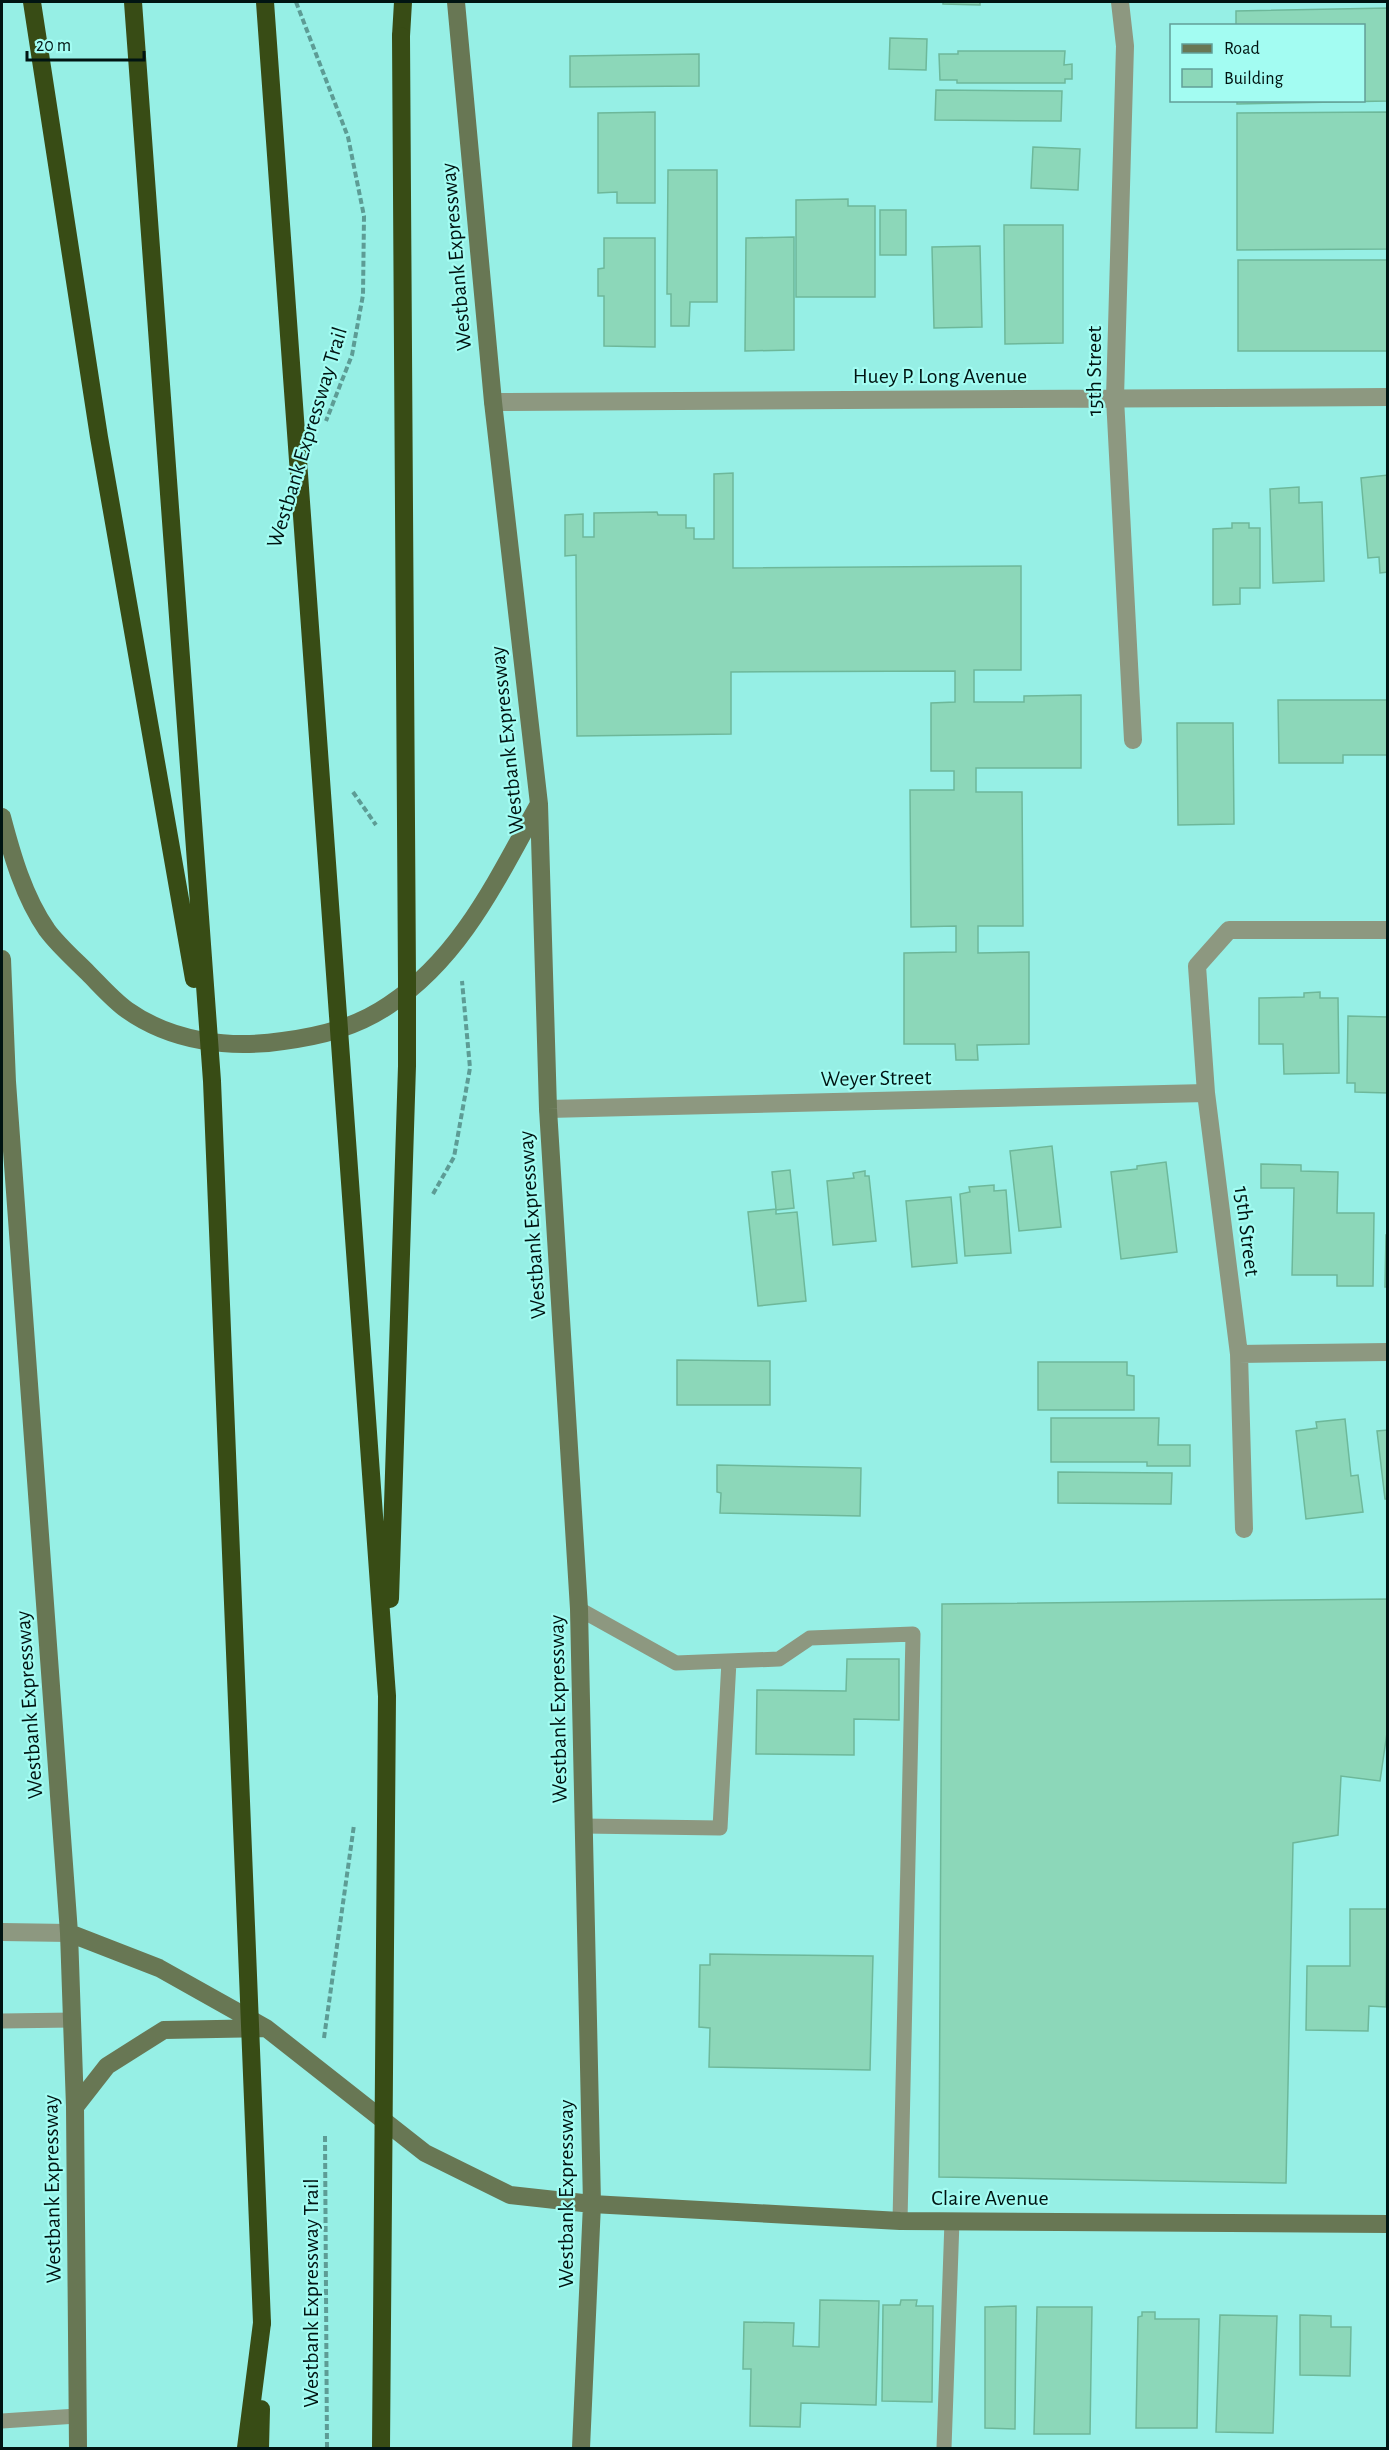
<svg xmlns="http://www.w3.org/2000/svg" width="1389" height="2450" font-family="'Alegreya Sans',sans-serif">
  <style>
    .building { fill: #8cd7b9; stroke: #6db89a; stroke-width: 1.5 }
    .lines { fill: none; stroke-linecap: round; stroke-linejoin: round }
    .path { stroke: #5d9c95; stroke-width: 4; stroke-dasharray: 6 3; stroke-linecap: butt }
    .lane { stroke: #8d9880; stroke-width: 15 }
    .street { stroke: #8d9880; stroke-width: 18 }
    .secondary { stroke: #687754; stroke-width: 18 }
    .highway { stroke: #384c15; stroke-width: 18 }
    .highway-bridge { stroke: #384c15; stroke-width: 18 }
    .labels { text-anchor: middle; stroke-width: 4.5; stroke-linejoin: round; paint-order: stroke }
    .street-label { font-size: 22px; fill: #001412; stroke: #a3fcf2 }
  </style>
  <rect width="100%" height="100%" fill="#96efe5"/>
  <path class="building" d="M943 2H980V5L943 4Z
    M1388 8V101L1237 104V100H1364V26H1236V11Z
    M890 38 927 39 926 70 889 69Z
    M958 51H1065L1064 65 1072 64V79H1065V83H957V80H940L939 54H958Z
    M699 54V86L570 87V56Z
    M936 90 1062 91 1061 121 935 120Z
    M655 112V203H617V192L598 193V113Z
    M1388 112V249L1237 250V113Z
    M1033 147 1080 149 1078 190 1031 188Z
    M668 170H717V302H690L689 326H671V294H667Z
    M848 199V206H875V297H796V200Z
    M880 210H906V255H880Z
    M1004 225H1063V343L1005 344Z
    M794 237V350L745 351 746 238Z
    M604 238H655V347L604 346V296H598V269L604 268Z
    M980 246 982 327 934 328 932 247Z
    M1238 260H1388V351H1238Z
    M733 473V568L1021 566V670H974V702H1024V696L1081 695V768H976V792H1022L1023 926H978V953L1029 952V1044L977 1045 978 1060H956L955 1044H904V953L956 952V926L911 927 910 790H954V771H931V703L955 702V671L731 672V734L577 736 576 555 565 556V515L583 514V537H594V513L657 512 658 515H686V528H694V539H714V474Z
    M1388 475V572L1380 573 1379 557 1368 558 1361 478Z
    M1299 487V503L1322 502 1324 581 1273 583 1270 489Z
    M1232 523H1249V528H1260V588H1240V604L1213 605V529L1232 528Z
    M1278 700H1388V755H1343V763H1279Z
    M1177 723H1233L1234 824 1178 825Z
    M1320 992V998H1338L1339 1073 1284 1074 1283 1044H1259V998L1304 997V993Z
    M1348 1016 1388 1017V1093L1355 1092V1083H1347Z
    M1052 1146 1061 1227 1019 1231 1010 1151Z
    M1166 1162 1177 1252 1121 1259 1111 1172 1137 1169V1166Z
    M1261 1164 1301 1165V1171L1338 1172 1337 1213H1374L1373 1286H1337V1275H1292L1294 1188H1261Z
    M790 1170 794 1208 776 1210V1214L797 1212 806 1301 758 1306 748 1212 776 1209 772 1172Z
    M865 1171V1176H869L876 1241 833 1245 827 1181 854 1178 853 1173Z
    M994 1185V1191L1006 1190 1011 1253 965 1256 960 1194 970 1192 969 1187Z
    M951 1197 957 1263 912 1267 906 1201Z
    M1386 1235H1388V1287H1385Z
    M677 1360 770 1361V1405H677Z
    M1038 1362H1127V1375L1134 1376V1410H1038Z
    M1051 1418H1159L1158 1445H1190V1466H1147V1462H1051Z
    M1345 1419 1351 1476 1358 1475 1363 1512 1306 1519 1296 1431 1317 1428 1316 1422Z
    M1388 1430V1499H1385L1377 1431Z
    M717 1465 861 1468 860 1516 720 1513 721 1493 717 1492Z
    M1058 1472 1172 1473 1171 1504 1058 1503Z
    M1388 1599V1726L1380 1781 1341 1776 1338 1835 1293 1843 1286 2183 939 2177 942 1604Z
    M847 1659H899V1720L854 1719V1755L756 1754 757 1690 846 1691Z
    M1350 1909H1387L1386 2007 1369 2006 1368 2031 1306 2030 1307 1966H1350Z
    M710 1954 873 1956 870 2070 709 2067 710 2028 699 2027 700 1965H710Z
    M820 2300 879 2301 876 2405 801 2403 800 2427 750 2426 751 2369H743L744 2322 794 2323 793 2346 819 2347Z
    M901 2300H917L916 2306H933L932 2402 882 2401 883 2305H900Z
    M1016 2306 1015 2429 985 2428V2307Z
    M1037 2307H1092L1090 2434H1034Z
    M1142 2312H1155V2319H1199L1197 2428H1136L1138 2317 1142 2316Z
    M1220 2315 1277 2316 1273 2433 1216 2432Z
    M1300 2315 1331 2316V2327H1351L1350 2376 1300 2375Z"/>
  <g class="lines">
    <path class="path" d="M296 2 348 137 364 216 363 295 352 355 326 421
      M353 792 376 825
      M433 1194 454 1157 470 1068 462 981
      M324 2038 354 1825
      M325 2136 327 2448"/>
    <path class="lane" d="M579 1609 676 1663 779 1659 810 1638 913 1634 900 2221
      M583 1826 720 1828 729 1661
      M2 2021 73 2020
      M2 2421 77 2416
      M944 2448 952 2221"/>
    <path class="street" d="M1120 2 1125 46 1115 398 1133 740
      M493 402 1388 397
      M548 1109 1206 1093
      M1239 1354 1388 1352
      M1244 1529 1239 1354 1206 1093 1197 966 1229 930H1388
      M2 1932 69 1933"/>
    <path class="secondary" d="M456 2 493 402 539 804 548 1109 579 1609 592 2204 581 2448
      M2 817C12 855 24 897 47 930 58 945 74 959 88 973 100 985 113 1000 127 1010 172 1042 230 1049 283 1041 321 1036 357 1027 389 1005 462 957 498 877 539 804
      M2 959 7 1082 69 1933 75 2107 78 2448
      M69 1933 159 1968 266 2028 425 2153 510 2195 592 2204 900 2221 1388 2224
      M75 2107 107 2066 164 2030 264 2028"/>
    <path class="highway" d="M401 36 403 2
      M246 2448 262 2323
      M260 2448 261 2409"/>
    <path class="highway-bridge" d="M32 2 99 437 194 979
      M133 2 212 1081 262 2323
      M265 2 387 1696 381 2448
      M390 1599 407 1066V980L401 36"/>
  </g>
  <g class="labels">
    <g class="street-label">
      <text transform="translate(455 257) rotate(-95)" y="8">Westbank Expressway</text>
      <text transform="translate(1093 371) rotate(-90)" y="8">15th Street</text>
      <text x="940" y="383">Huey P. Long Avenue</text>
      <text transform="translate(306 437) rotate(-73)" y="8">Westbank Expressway Trail</text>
      <text transform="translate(506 740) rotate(-96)" y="8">Westbank Expressway</text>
      <text transform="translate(876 1077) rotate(-1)" y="8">Weyer Street</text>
      <text transform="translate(531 1225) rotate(-94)" y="8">Westbank Expressway</text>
      <text transform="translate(1248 1231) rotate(83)" y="8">15th Street</text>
      <text transform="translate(28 1705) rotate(-94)" y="8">Westbank Expressway</text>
      <text transform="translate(557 1709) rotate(-91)" y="8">Westbank Expressway</text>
      <text transform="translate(51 2189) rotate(-91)" y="8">Westbank Expressway</text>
      <text transform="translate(565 2194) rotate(-90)" y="8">Westbank Expressway</text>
      <text x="990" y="2205">Claire Avenue</text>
      <text transform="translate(310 2293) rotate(-90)" y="8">Westbank Expressway Trail</text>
    </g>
  </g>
  <rect width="1389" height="2450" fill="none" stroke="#001412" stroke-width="6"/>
  <rect x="1170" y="24" width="195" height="78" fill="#a3fcf2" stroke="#629f98" stroke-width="1.5"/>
  <rect x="1182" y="44" width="30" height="9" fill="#687754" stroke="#629f98" stroke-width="1.5"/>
  <text x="1224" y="54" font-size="18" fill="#001412">Road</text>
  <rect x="1182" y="69" width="30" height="18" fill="#8cd7b9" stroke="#629f98" stroke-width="1.5"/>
  <text x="1224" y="84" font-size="18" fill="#001412">Building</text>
  <path d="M27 51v9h117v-9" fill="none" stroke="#001412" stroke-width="3"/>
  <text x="36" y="51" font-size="18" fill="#001412" stroke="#a3fcf2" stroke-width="4.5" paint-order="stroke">20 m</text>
</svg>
